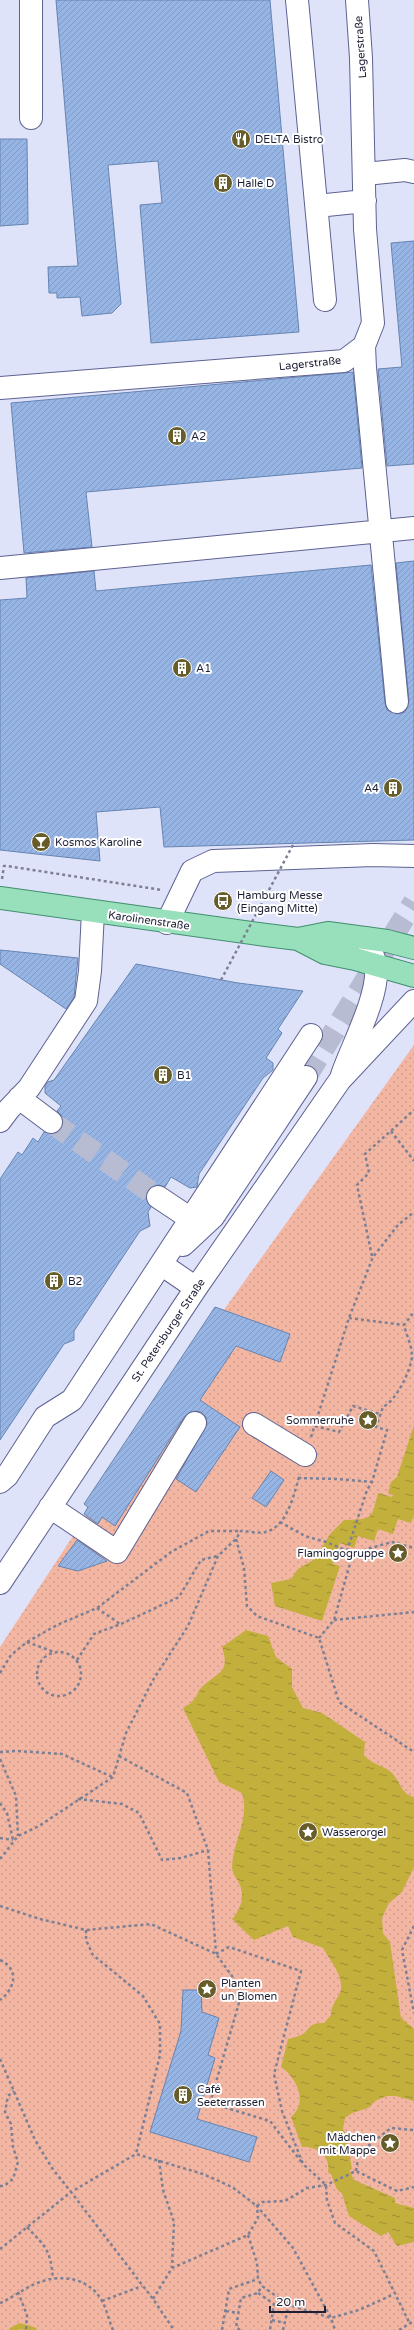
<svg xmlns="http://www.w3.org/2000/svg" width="414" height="2330" font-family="'Varela Round',sans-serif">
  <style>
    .green { fill: url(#green-dots) }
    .water { fill: url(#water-ripples) }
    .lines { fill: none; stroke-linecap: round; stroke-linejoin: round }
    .stream { stroke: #c3af3c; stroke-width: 5.5 }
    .canal { stroke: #c3af3c; stroke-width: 19 }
    .building { fill: url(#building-hatch); stroke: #6684b1 }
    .minor-tunnel { stroke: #b8bcd2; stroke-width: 22; stroke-dasharray: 22 11; stroke-linecap: butt }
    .minor-casing { stroke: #5d6292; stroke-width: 24 }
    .major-casing { stroke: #418e6f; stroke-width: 24 }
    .path { stroke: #7d8095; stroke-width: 2.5; stroke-dasharray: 3 3; stroke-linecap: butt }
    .minor { stroke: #fff; stroke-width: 22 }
    .major { stroke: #98dfbc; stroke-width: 22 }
    .path-bridge { stroke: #7d8095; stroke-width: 2.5; stroke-dasharray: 3 3; stroke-linecap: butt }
    .labels { text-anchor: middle; stroke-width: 4; stroke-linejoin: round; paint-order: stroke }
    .street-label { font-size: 11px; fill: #1d1f34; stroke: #fff }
    .poi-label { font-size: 11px; fill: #1d1f34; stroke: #fff; text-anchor: start }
  </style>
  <defs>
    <pattern id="green-dots" width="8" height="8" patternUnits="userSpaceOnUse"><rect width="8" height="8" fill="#f3b6a2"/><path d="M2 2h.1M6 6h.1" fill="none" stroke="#d09c8c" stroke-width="1.8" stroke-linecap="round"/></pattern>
    <pattern id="water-ripples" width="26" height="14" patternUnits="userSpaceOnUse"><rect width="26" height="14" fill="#c3af3c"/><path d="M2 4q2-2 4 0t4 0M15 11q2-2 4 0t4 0" fill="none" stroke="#9e8e33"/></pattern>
    <pattern id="building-hatch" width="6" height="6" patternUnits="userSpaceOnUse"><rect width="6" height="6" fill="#96b5e5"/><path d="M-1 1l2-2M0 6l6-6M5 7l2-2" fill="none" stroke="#819bc5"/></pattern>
  </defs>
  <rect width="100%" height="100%" fill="#dfe3f9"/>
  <path class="green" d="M414 1045V2330H0V1647L198 1346Z"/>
  <path class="water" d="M414 1425V1515L411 1523 398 1519 393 1534 378 1529 374 1541 358 1536 354 1548 340 1543 333 1564 340 1566 322 1621 275 1606 271 1583 291 1579 298 1569 315 1559 330 1534 344 1520C373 1519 371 1520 378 1493L392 1497 393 1495 388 1493 391 1482 397 1477Z
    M246 1630 268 1636 276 1657 292 1669V1687L303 1708 322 1713 365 1742 364 1755C373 1766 385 1765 393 1774 400 1782 402 1795 414 1797V1867L402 1892 389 1903 382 1918 383 1933 390 1942 401 2018 414 2029V2101L396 2096H387L375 2101 368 2108 352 2113 345 2118 343 2129 346 2135 352 2169 334 2177 328 2172C331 2156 317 2146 302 2147L291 2117C309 2102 296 2077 281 2067L288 2039C292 2038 297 2037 301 2035 312 2029 306 2023 324 2023L331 2015C332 2001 339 1999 341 1989 343 1975 329 1959 323 1948L293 1937 288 1926 254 1940 232 1919C240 1911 245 1897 240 1885 237 1878 232 1875 232 1866 233 1841 250 1819 242 1793L219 1782 183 1708C200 1699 195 1692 204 1685 220 1671 230 1672 222 1647Z
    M354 2180 395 2198V2203L414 2208V2242L397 2246 388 2232 381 2236 349 2216 340 2187Z"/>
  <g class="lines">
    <path class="stream" d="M12 2330 20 2326 34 2330"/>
    <path class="canal" d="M341 2174 345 2184"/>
  </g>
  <path class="building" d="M56 0H270L299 332 151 343 140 205 162 203 158 161 108 165 121 304 112 313 82 316 80 297 57 298V293H49L48 267 78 266Z
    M0 139H27L28 224 0 226Z
    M414 241V464L387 466 378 369 402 367 391 243Z
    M353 372 362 468 86 492 92 547 24 553 11 403Z
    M414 561V840L164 847 160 807 96 812 100 861 0 850V600L27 598 26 578 94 571 96 591 371 565 385 703 387 710 398 714 405 712 409 701 396 563Z
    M0 950 78 958 74 997 66 1009 0 964Z
    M136 964 238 983 303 991 278 1029 282 1033 266 1058 273 1063V1070L263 1078 199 1174 197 1187 190 1188 171 1177 165 1187 158 1185 148 1190 146 1197 151 1207 148 1212 150 1226 140 1231 74 1331V1340L64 1344 0 1440V1179L18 1152 22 1155 33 1138 38 1142 44 1132 56 1134 61 1129 63 1117 57 1111 61 1106 45 1093V1086L48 1082 54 1080Z
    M215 1307 290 1334 280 1362 236 1346 200 1400 240 1427 196 1492 176 1479 207 1424 206 1417 201 1412 195 1411 184 1417 115 1526 102 1517 98 1524 84 1514 88 1507 84 1504Z
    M271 1471 284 1480 266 1507 252 1498Z
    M77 1540 107 1561 78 1571 58 1566Z
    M183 1990H201L202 2012 219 2018 208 2055 215 2058 197 2119 257 2137 249 2162 150 2132 181 2031Z"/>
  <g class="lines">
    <path class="minor-tunnel" d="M306 1077 414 902
      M51 1122 158 1197"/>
    <g class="minor-casing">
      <path id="minor" d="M31 0V118
        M297 0 325 300
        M365 174 405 170 414 172
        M317 206 365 201
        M364 346 365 368 397 702
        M0 388 344 361 364 346 373 323 365 229 361 58 357 0
        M0 568 414 528
        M167 923 192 871 213 861 373 855 414 856
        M342 1075C352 1046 379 996 376 967 375 957 369 947 365 938
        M19 1098 51 1122
        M0 1121 9 1109 29 1088 86 1001 90 971 93 912
        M158 1197 191 1219
        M183 1245 213 1217 306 1077
        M161 1264 196 1288
        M254 1424 305 1455
        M0 1482 7 1476 45 1417 72 1400 311 1035
        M50 1507 117 1552 195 1423
        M0 1583 196 1288 340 1080 414 1001"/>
    </g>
    <g class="major-casing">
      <path id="major" d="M0 898 266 935 298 939 328 933 387 941 414 948
        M298 939 325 953 355 959 414 976"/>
    </g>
    <path class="path" d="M2 879 4 866H7L162 890
      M391 1131 414 1161
      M372 1256 357 1185 369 1173 365 1154 414 1110
      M349 1318 404 1325
      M315 1426 339 1432 353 1406 380 1414
      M311 1437 349 1318 373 1257 398 1225 414 1212
      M298 1478 338 1479 372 1482
      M280 1522 305 1536 326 1542 353 1553 392 1542 414 1548
      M236 1539 244 1568 247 1606 257 1616 319 1638 339 1702 414 1752
      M347 1551 367 1490 372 1482 387 1430 376 1427 383 1407C396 1401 412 1369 412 1355 412 1346 406 1334 404 1325L414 1312
      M97 1608 120 1624
      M334 1620 414 1612
      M319 1638 334 1620 353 1553
      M27 1642 54 1652
      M37 1674a22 22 0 1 1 44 0a22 22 0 1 1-44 0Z
      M77 1660 94 1634 121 1624 179 1597 201 1560 217 1556
      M0 1673 11 1655 27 1642 57 1625 97 1608 171 1552 209 1531H240
      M0 1752 17 1751 62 1754 112 1777
      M119 1756 187 1793 208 1850 216 1953
      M0 1759 16 1796 18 1836
      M78 1799 122 1804 139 1813 162 1860 181 1858 208 1850
      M0 1803 7 1813 13 1840
      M0 1838 13 1840
      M0 1859 18 1836 39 1826 113 1777 126 1733 153 1680 188 1626 218 1556 236 1539 241 1531C248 1531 260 1534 266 1532 288 1526 294 1493 300 1474
      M0 1906 40 1919 86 1930 151 1924 216 1954 232 1976 241 1996 210 2103 270 2121 303 2164
      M414 1926 402 1950 414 2013
      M86 1930V1940L93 1955 143 1996 160 2024V2055L136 2154
      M216 1954 229 1947 301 1971 274 2074 282 2111 303 2164 326 2185 327 2200 335 2223 374 2251 410 2324
      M0 1960C20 1969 15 1989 0 2000
      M0 2059 35 2140 52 2168 71 2192 136 2154 203 2174 232 2187 257 2206 262 2202 285 2201 307 2188 326 2185 356 2171 397 2191 414 2187
      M159 2160 163 2190 174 2222 172 2268
      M356 2171 359 2153 391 2128 414 2130
      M0 2186H4L13 2179 18 2162 13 2147 11 2124 5 2112 8 2096 14 2091
      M27 2227C47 2248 50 2250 53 2278
      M248 2235 257 2263 258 2279 262 2286 289 2305 331 2318 359 2310 394 2294
      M0 2249 71 2192 153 2299 174 2330
      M18 2292 27 2315 26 2330
      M258 2293 274 2304 270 2330
      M153 2299 172 2268 248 2235 258 2218 257 2206 293 2248 331 2318 335 2330
      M102 2301 142 2286
      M0 2303C12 2298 23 2289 35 2284 59 2273 89 2277 102 2301 107 2310 109 2321 113 2330
      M226 2311 238 2313
      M272 2320 285 2323
      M222 2330 229 2289 258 2279
      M240 2330 236 2327 241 2298 258 2293 262 2286
      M283 2330 289 2305
      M399 2330 414 2321"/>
    <use href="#minor" class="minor"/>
    <use href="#major" class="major"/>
    <path class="path-bridge" d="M221 980 294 843"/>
  </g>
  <defs>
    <g id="restaurant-disc" transform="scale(1)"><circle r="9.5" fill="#675d2a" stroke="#fff"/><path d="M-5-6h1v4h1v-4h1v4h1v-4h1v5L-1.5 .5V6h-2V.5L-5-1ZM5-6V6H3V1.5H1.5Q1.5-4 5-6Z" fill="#fff"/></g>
    <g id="building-disc" transform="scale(1)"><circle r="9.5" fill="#675d2a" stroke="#fff"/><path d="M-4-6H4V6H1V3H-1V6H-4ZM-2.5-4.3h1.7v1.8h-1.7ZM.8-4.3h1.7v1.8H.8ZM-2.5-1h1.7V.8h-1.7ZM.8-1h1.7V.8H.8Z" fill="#fff"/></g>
    <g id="bar-disc" transform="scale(1)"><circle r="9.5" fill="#675d2a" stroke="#fff"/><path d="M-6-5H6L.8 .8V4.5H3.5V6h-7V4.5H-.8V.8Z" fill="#fff"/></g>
    <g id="bus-disc" transform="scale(1)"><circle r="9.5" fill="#675d2a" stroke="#fff"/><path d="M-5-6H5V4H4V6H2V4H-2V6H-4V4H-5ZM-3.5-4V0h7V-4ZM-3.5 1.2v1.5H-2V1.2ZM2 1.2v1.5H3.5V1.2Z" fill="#fff"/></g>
    <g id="sight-disc" transform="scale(1)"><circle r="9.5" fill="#675d2a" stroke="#fff"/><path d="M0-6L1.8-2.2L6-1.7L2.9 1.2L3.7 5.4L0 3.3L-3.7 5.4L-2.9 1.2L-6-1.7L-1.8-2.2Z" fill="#fff"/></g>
  </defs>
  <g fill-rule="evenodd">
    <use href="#restaurant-disc" x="241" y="139"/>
    <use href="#building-disc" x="223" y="183"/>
    <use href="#building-disc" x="177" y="436"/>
    <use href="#building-disc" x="182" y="668"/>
    <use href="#building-disc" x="393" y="788"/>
    <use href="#bar-disc" x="41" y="842"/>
    <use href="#bus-disc" x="223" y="901"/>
    <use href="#building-disc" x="163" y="1075"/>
    <use href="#building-disc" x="54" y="1281"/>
    <use href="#sight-disc" x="368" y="1420"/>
    <use href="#sight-disc" x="398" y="1553"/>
    <use href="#sight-disc" x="308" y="1832"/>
    <use href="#sight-disc" x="207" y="1989"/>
    <use href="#building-disc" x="183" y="2095"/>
    <use href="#sight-disc" x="390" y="2143"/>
  </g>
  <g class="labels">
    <g class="street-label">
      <text transform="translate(360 47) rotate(-94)" y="4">Lagerstraße</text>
      <text transform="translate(310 363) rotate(-6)" y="4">Lagerstraße</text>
      <text transform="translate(149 920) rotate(8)" y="4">Karolinenstraße</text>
      <text transform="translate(168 1330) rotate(-56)" y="4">St. Petersburger Straße</text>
    </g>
    <g class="poi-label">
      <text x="255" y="143">DELTA Bistro</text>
      <text x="237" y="187">Halle D</text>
      <text x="191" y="440">A2</text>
      <text x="196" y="672">A1</text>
      <text x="379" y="792" text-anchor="end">A4</text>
      <text x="55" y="846">Kosmos Karoline</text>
      <text x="237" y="899">Hamburg Messe<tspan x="237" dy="13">(Eingang Mitte)</tspan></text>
      <text x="177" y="1079">B1</text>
      <text x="68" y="1285">B2</text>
      <text x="354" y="1424" text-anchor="end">Sommerruhe</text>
      <text x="384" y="1557" text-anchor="end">Flamingogruppe</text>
      <text x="322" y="1836">Wasserorgel</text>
      <text x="221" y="1987">Planten<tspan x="221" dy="13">un Blomen</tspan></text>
      <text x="197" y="2093">Café<tspan x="197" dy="13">Seeterrassen</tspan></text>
      <text x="376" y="2141" text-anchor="end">Mädchen<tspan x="376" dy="13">mit Mappe</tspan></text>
    </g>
  </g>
  <path d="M270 2306v6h55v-6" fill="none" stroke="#1d1f34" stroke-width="2"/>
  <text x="276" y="2306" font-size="12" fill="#1d1f34" stroke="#ffffff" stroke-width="3" paint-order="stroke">20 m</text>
</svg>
